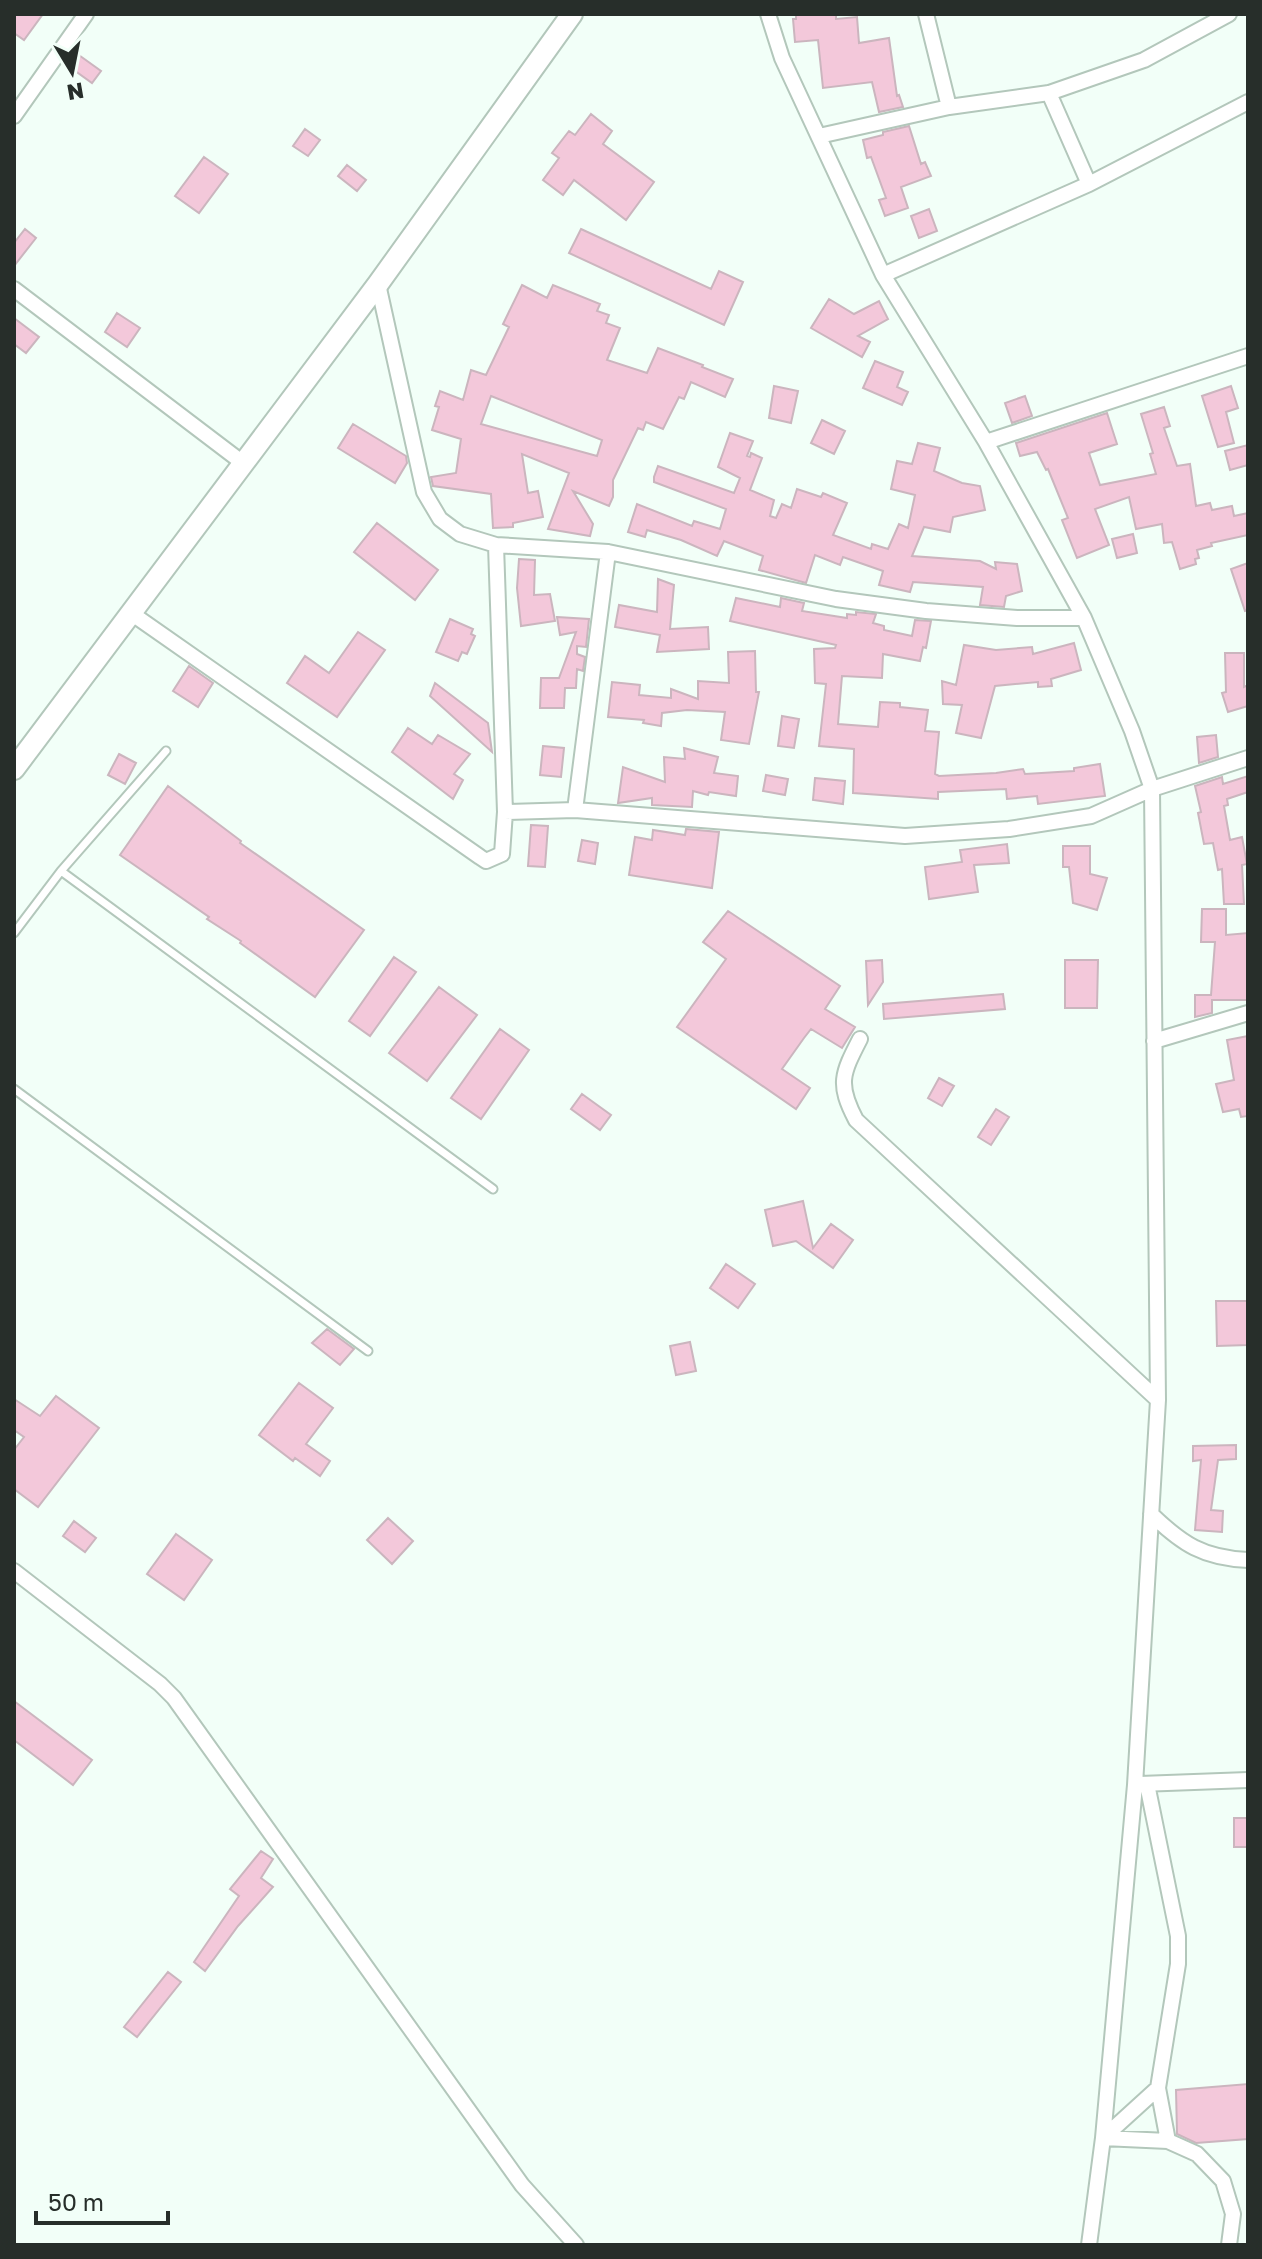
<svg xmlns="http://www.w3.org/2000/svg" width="1262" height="2259" font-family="'Golos Text',sans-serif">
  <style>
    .building { fill: #f3c8da; stroke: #cbb5be; stroke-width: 2; fill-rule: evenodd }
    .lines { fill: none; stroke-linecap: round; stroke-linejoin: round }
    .service-casing { stroke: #b3c7bb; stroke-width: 11 }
    .minor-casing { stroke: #b3c7bb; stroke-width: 18 }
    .secondary-casing { stroke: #b3c7bb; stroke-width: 24 }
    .service { stroke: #fff; stroke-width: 7 }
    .minor { stroke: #fff; stroke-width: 14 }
    .secondary { stroke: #fff; stroke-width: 20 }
  </style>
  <rect width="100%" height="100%" fill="#f2fff8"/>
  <path class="building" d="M14 14H43L24 40 14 33Z
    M796 14H836V19L857 17 859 43 889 38 897 96 899 95 903 107 879 112 872 82 823 88 818 40 795 42 793 19H796Z
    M76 53 101 71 92 83 67 65Z
    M591 114 612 131 603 144 654 182 626 220 574 180 563 195 543 180 559 158 552 153 569 131 575 135Z
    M909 126 921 164 925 162 931 176 901 187 908 208 885 216 879 200 886 198 871 157 867 158 863 140 883 135V132Z
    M305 129 320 140 308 156 293 146Z
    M204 157 228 174 199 213 175 196Z
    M347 165 366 180 357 191 338 176Z
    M929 209 937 231 919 238 911 216Z
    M25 229 36 238 14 266V243Z
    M581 229 711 289 719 271 743 282 724 325 569 253Z
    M522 285 547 298 553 285 600 304 597 311 609 315 606 323 620 328 607 360 647 373 658 348 703 365 702 367 733 379 725 397 691 382 684 399 679 397 663 429 646 422 643 430 638 428 613 480V497L609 506 573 491 593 524 590 536 548 529 569 473 522 454 528 493 538 491 543 517 513 523V527L493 528 491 494 433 486 431 477 456 473 461 439 432 430 439 407 435 406 440 391 463 400 471 370 486 375 509 327 503 324ZM491 396 602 440 597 456 481 424Z
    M829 299 854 314 879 301 888 319 858 336 870 342 862 357 811 328Z
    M117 313 140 328 127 347 105 332Z
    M14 318 39 337 26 353 14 344Z
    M875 361 903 372 897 387 908 392 902 405 863 388Z
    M774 386 798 391 791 423 769 418Z
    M1231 386 1238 408 1226 412 1234 443 1218 447 1202 396Z
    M1025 396 1032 416 1012 423 1005 403Z
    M1164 407 1170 426 1164 428 1177 466 1190 464 1196 506 1210 503 1212 510 1232 506 1234 516 1248 513V535L1211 543 1212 546 1197 550 1199 558 1195 559 1196 564 1180 569 1172 542 1164 543 1162 524 1136 529 1129 497 1095 509 1109 545 1077 558 1062 520 1068 518 1048 469 1046 470 1037 452 1020 456 1016 443 1107 413 1117 444 1089 453 1100 485 1156 474 1150 454 1153 453 1141 414Z
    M822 420 845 431 834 454 811 443Z
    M353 424 406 456 407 463 395 483 338 448Z
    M730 433 753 441 747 456 750 457 751 453 762 458 750 490 774 500 770 516 776 518 782 504 791 508 797 489 821 497 823 493 847 503 833 535 871 549 872 544 888 549 899 524 908 528 915 495 891 489 897 461 912 464 918 443 940 448 934 471 962 483 980 486 985 510 953 517 950 532 924 527 912 556 980 561 996 569 995 562 1017 564 1022 591 1006 596 1004 607 980 605 983 587 913 582 910 592 879 585 883 571 843 557 840 565 815 555 806 583 759 570 763 556 724 541 717 556 681 540 647 530 645 537 628 532 637 504 692 526 694 521 720 529 726 509 654 482V477L658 466 734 493 740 478 718 467Z
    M1248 445V465L1230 470 1225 451Z
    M377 523 438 570 415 600 354 552Z
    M1133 534 1137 553 1117 558 1112 539Z
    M519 559 535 560 534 595 550 594 555 621 521 626 517 588Z
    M1248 563V610L1245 611 1231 569Z
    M658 579 674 585 670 629 708 627 709 649 657 652 660 635 615 627 619 605 657 612Z
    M736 598 780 607 781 598 804 603 802 611 847 618V614L856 615V612L876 614 873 623 884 626V630L912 636 915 620 931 621 926 648 923 647 920 661 883 654 882 678 842 676 838 724 878 727 880 702 900 703V707L928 710 925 731 939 732 935 774 939 776 996 773 1023 769 1025 774 1074 771V768L1100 764 1105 796 1038 804 1037 796 1007 799 1006 789 938 792V799L853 793 854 749 819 746 826 684 815 683 814 649 835 648 836 645 730 621Z
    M557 617 589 619 586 647 577 646V654L585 657 583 671 577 669 576 688H565L564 708H540L541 678H559L576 632 560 635Z
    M450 619 473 629 471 634 475 636 467 654 462 652 458 661 436 652Z
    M358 632 385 650 337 717 287 683 305 656 329 673Z
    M1074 643 1081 670 1051 679 1052 686 1038 687V682L995 686 981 738 956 733 962 705 943 704 942 681 956 685 964 645 996 650 1032 647 1033 654Z
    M755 651 756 692H759L749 744 721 740 725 712 687 710 662 713 661 726 643 723 644 720 608 717 612 682 640 685 639 695 671 698V689L698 699V681L729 683 728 652Z
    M1225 653H1244V687L1248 685V706L1228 712 1222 693 1226 692Z
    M189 666 213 683 198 707 173 691Z
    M435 683 488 723 492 752 430 696Z
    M782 716 799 719 794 748 778 746Z
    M408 728 432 744 438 735 470 754 454 774 463 780 453 799 392 752Z
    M1216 735 1218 757 1199 763 1197 737Z
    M543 746 564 748 561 777 540 775Z
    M684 748 718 757 714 773 738 776 736 796 709 792 708 795 693 791 692 807 652 805V798L618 803 623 767 665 782 664 757 685 759Z
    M119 754 136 763 125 784 108 775Z
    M766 775 788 779 785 795 763 791Z
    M1248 776V792L1227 799 1228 805 1224 806 1230 840 1242 837 1247 864 1242 865 1244 904H1224L1222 869 1218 870 1213 843 1204 844 1198 813 1201 812 1195 786 1222 777 1223 784Z
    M815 778 845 781 843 804 813 800Z
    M168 786 241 841 240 843 364 930 315 997 240 943 241 941 207 919 209 917 120 855Z
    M531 825 548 826 545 867 528 866Z
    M686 829 719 832 712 888 629 875 635 837 652 840 653 830 685 835Z
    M582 840 598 843 595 864 578 861Z
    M1007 844 1009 863 974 865 978 892 929 899 925 867 962 862 960 850Z
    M1063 846H1090V874L1107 878 1097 910 1073 903 1069 867H1063Z
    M1202 909H1226V935L1248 933V1000H1212V1013L1195 1017V995H1211L1215 942H1201Z
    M728 911 840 986 825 1009 855 1027 842 1048 811 1029 804 1038 782 1069 810 1088 796 1109 677 1027 726 959 703 942Z
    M394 957 416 972 370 1036 349 1021Z
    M882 960 883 982 868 1005 866 961Z
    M1065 960H1098L1097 1008H1065Z
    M439 987 477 1015 427 1081 389 1053Z
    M1003 994 1005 1009 884 1019 883 1004Z
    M500 1029 529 1050 481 1119 451 1098Z
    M1248 1036V1116L1241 1117 1239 1109 1223 1112 1216 1084 1234 1080 1227 1040Z
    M939 1078 954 1086 942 1106 928 1098Z
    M582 1094 611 1115 600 1130 571 1109Z
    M996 1109 1009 1117 991 1145 978 1137Z
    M803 1201 813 1248 831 1224 853 1240 833 1268 796 1241 773 1246 765 1210Z
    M726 1264 755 1284 738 1308 710 1288Z
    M1216 1301H1248V1345L1217 1346Z
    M327 1329 354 1349 340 1365 312 1343Z
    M690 1342 696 1371 676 1375 670 1346Z
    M299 1383 333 1408 306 1444 330 1461 320 1476 295 1458 293 1461 259 1435Z
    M56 1396 99 1428 38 1507 14 1489V1450L24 1437 14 1430V1399L40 1416Z
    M1236 1445V1459L1218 1460 1211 1510 1223 1511 1222 1532 1195 1530 1201 1460 1193 1461V1446Z
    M388 1518 413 1541 392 1564 367 1540Z
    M74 1521 96 1538 85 1552 63 1536Z
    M176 1534 212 1560 184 1600 147 1574Z
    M14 1701 92 1760 73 1785 14 1740Z
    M1234 1818H1248V1847H1234Z
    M261 1851 273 1859 261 1878 273 1887 238 1926 205 1971 194 1962 239 1896 230 1889Z
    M168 1972 181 1982 137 2037 124 2027Z
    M1248 2084V2139L1196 2143 1177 2134 1176 2090Z"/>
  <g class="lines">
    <g class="service-casing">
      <path id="service" d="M61 871 493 1189
        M14 933 61 871 166 751
        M14 1089 368 1351"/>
    </g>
    <g class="minor-casing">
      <path id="minor" d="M768 14 782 58 883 275 986 442 1084 618 1132 731 1152 789 1158 1400 1135 1785 1103 2138 1089 2245
        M926 14 949 107
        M1049 93 1089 184
        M14 116 86 14
        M819 136 949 107 1049 93 1144 60 1229 14
        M883 275 1089 184 1248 102
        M378 284 424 492 440 519 460 534 496 545 608 552 836 599 926 611 1017 618H1084
        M14 289 243 463
        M986 442 1248 356
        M131 613 480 857 486 861 502 854 505 812 496 545
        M575 810 608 552
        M505 812 575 810 905 836 1009 829 1091 816 1152 789 1248 758
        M860 1039C842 1074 837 1084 856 1120L1158 1400
        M1154 1041 1248 1013
        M1151 1514C1182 1544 1203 1558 1248 1560
        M14 1571 160 1684 174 1698 522 2185 576 2245
        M1140 1784 1248 1780
        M1147 1784 1178 1936V1964L1158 2088 1168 2141
        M1103 2138 1168 2141 1197 2154 1223 2181 1233 2214 1229 2245
        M1103 2138 1158 2088"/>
    </g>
    <g class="secondary-casing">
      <path id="secondary" d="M14 769 378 284 572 14"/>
    </g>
    <use href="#service" class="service"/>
    <use href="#minor" class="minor"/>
    <use href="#secondary" class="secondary"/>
  </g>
  <rect width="1262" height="2259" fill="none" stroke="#272e2a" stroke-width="32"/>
  <g transform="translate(72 72) rotate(170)" stroke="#f2fff8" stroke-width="6" paint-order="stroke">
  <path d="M0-6L14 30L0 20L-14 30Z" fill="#272e2a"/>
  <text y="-12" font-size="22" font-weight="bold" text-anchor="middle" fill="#272e2a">N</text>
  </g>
  <path d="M36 2211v12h132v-12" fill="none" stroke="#272e2a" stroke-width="4"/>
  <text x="48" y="2211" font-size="24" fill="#272e2a" stroke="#f2fff8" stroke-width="6" paint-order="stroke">50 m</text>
</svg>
